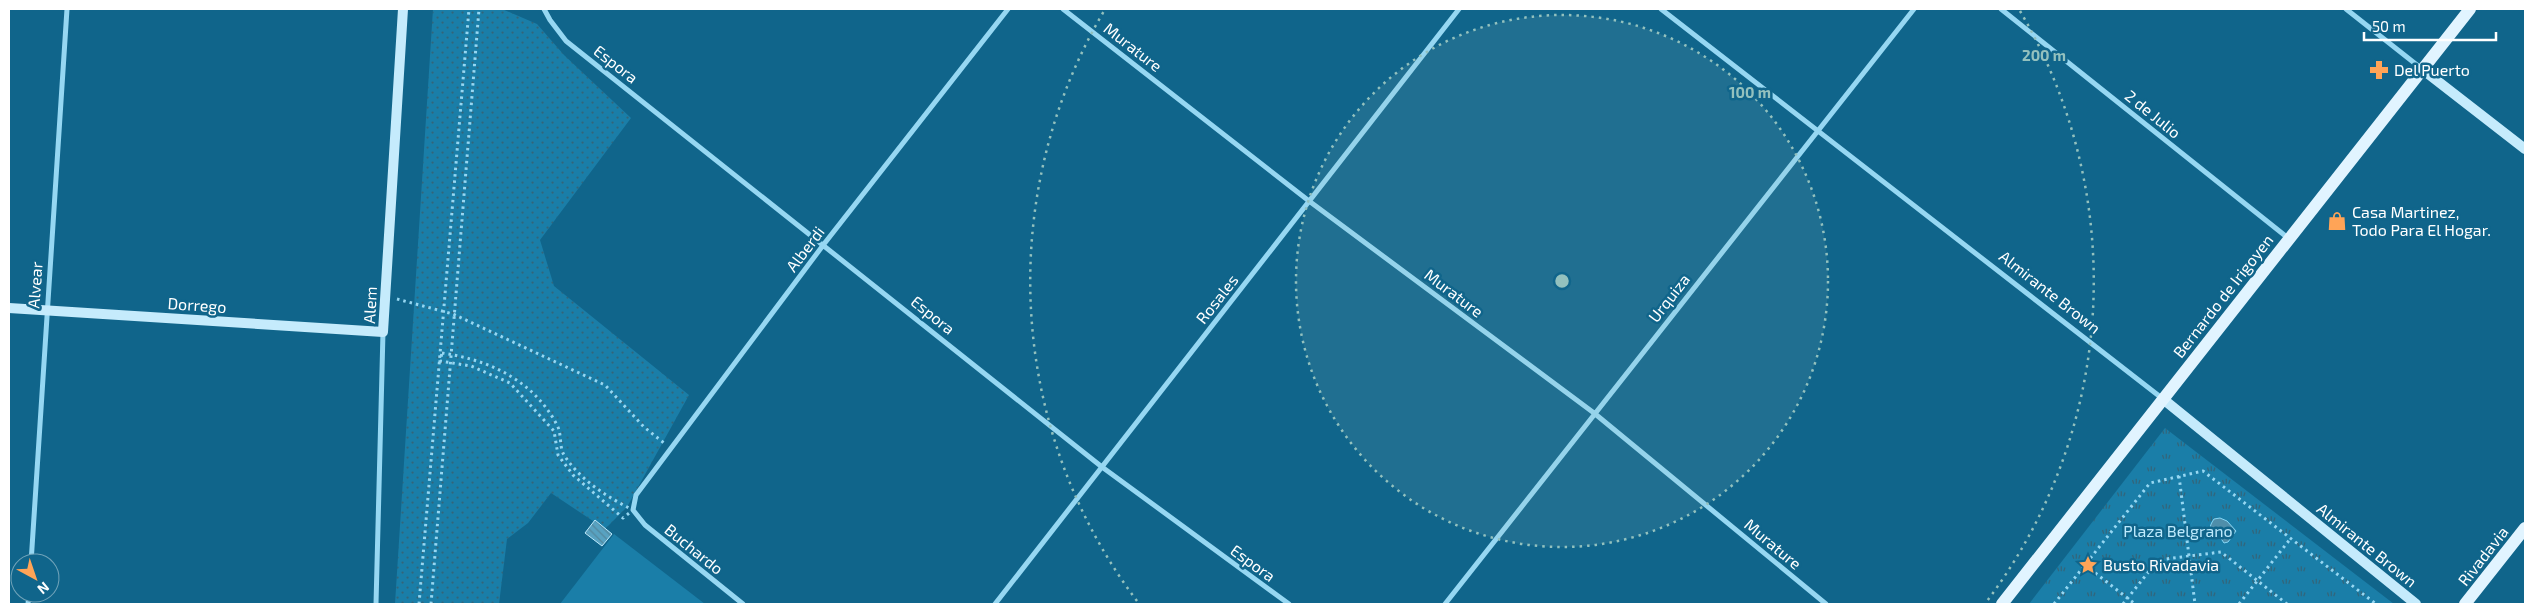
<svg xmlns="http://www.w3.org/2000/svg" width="2534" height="613" font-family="'Exo 2',sans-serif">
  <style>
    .grass { fill: url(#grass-dots) }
    .park { fill: url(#park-tufts) }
    .pitch { fill: #1a7ea8 }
    .water { fill: url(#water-ripples); stroke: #87d7f6 }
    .building { fill: url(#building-back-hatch); stroke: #bdeafd }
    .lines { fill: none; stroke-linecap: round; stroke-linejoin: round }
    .path { stroke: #96d7f2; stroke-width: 3; stroke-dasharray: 2.5 4; stroke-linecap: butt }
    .minor { stroke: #96d7f2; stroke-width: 5 }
    .secondary { stroke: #c5ebfc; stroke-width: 10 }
    .primary { stroke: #e1f4ff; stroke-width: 12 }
    .ring { fill: none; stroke: #93c1be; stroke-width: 2.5; stroke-dasharray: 2.5 5 }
    .labels { text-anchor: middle; stroke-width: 5; stroke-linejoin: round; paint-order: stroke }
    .street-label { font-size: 16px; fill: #fff; stroke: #10658b }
    .poi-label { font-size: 16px; fill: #fff; stroke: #10658b; text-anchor: start }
    .park-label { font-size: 16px; fill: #bdeafd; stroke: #10658b }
    .centre { fill: #93c1be; stroke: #10658b; stroke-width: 2.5 }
    .ring-label { font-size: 15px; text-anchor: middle; font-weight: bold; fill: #93c1be; stroke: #10658b; stroke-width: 5; stroke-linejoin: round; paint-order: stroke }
  </style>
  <defs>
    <pattern id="grass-dots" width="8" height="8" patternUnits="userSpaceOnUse" patternTransform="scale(1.25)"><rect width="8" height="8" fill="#1a7ea8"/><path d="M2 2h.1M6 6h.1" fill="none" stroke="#33657a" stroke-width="1.8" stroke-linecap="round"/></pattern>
    <pattern id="park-tufts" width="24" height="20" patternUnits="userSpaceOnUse" patternTransform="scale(1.25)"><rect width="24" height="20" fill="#1a7ea8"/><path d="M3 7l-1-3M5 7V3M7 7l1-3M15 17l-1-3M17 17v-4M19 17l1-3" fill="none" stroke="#33657a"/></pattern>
    <pattern id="water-ripples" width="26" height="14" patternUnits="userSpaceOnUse" patternTransform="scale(1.25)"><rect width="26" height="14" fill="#4f8eaa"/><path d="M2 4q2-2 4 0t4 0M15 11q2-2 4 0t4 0" fill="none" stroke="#4e7484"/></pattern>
    <pattern id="building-back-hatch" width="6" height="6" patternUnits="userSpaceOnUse" patternTransform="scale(1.25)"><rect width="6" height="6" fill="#58a2c1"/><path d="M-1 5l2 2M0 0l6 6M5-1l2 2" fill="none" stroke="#54889e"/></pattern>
  </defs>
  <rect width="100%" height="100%" fill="#10658b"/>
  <path class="grass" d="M433 9H502L537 24 564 55 631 118 540 240 554 286 689 395 627 507 605 529 551 493 528 523 507 539 499 604H395Z"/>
  <path class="park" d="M2165 428 2394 604H2029Z"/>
  <path class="pitch" d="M614 534 705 604H560Z"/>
  <path class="water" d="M2220 518 2227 521 2236 531 2228 542 2224 543 2218 534 2212 535C2209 528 2210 525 2214 519Z"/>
  <path class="building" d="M595 520 612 534 602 546 585 533Z"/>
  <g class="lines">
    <path class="path" d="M397 299 453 314 605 385 644 427 664 443
      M442 353C490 360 534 381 557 425 562 434 559 447 564 455 580 480 607 497 633 510L623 518 573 475 558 455 554 431 510 383 471 366 440 361Z
      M2179 476 2195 604
      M2085 565 2135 604
      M419 604 469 9
      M431 604 479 9
      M2054 604 2150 483 2203 471 2376 604
      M2123 604 2158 560 2221 552 2287 604
      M2239 604 2291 538"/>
    <path class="minor" d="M544 9 550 20 566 41 1102 467 1289 604
      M1063 9 1309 201 1594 413 1826 604
      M1661 9 2163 399
      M2001 9 2288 238
      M2346 9 2422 69
      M31 563 67 9
      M28 604 29 593
      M376 604 383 332
      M743 604 645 525 633 510 636 495 824 244 1008 9
      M995 604 1459 9
      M1445 604 1914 9"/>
    <path class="secondary" d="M2422 69 2525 149
      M9 308 383 332 403 9
      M2163 399 2416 604"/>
    <path class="primary" d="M2002 604 2470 9
      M2465 604 2525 528"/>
  </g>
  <circle cx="1562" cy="281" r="266" fill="#93c1be" fill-opacity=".12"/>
  <g class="ring">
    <circle cx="1562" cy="281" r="266"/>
    <path d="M1137 601A532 532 0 0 1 1104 11M2020 11A532 532 0 0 1 1987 601"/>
  </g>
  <defs>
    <g id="pharmacy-bare" transform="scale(1.5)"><path d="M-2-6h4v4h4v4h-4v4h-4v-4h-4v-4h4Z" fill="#ffa457" stroke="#10658b" stroke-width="2.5" paint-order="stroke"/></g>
    <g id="shop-bare" transform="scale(1.5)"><path d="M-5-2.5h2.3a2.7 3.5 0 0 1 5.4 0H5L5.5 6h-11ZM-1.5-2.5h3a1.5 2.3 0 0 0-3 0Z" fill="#ffa457" stroke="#10658b" stroke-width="2.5" paint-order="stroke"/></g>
    <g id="sight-bare" transform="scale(1.5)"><path d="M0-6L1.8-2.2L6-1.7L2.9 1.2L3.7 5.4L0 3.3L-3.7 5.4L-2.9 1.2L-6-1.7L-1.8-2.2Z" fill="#ffa457" stroke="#10658b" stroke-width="2.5" paint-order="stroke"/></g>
  </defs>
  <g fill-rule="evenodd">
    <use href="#pharmacy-bare" x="2379" y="70"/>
    <use href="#shop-bare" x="2337" y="221"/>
    <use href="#sight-bare" x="2088" y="565"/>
  </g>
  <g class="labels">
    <g class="street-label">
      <text transform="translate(1133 47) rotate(38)" y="6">Murature</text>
      <text transform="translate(616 64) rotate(38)" y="6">Espora</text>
      <text transform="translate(2153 114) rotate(39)" y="6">2 de Julio</text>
      <text transform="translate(805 249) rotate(-53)" y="6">Alberdi</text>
      <text transform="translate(35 285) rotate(-86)" y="6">Alvear</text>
      <text transform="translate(2050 292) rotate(38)" y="6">Almirante Brown</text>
      <text transform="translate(1454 293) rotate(37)" y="6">Murature</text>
      <text transform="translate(2223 296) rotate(-52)" y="6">Bernardo de Irigoyen</text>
      <text transform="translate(1669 298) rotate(-52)" y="6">Urquiza</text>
      <text transform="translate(1217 299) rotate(-52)" y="6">Rosales</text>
      <text transform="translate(197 305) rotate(4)" y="6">Dorrego</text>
      <text transform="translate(370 305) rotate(-87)" y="6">Alem</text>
      <text transform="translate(933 315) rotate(39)" y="6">Espora</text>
      <text transform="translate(1773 544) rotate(40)" y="6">Murature</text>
      <text transform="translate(2367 545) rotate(39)" y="6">Almirante Brown</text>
      <text transform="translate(694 549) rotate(39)" y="6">Buchardo</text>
      <text transform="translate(2483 556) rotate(-52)" y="6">Rivadavia</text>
      <text transform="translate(1253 563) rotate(36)" y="6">Espora</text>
    </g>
    <g class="poi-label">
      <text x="2394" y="76">Del Puerto</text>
      <text x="2352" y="218">Casa Martinez,<tspan x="2352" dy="18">Todo Para El Hogar.</tspan></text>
      <text x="2103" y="571">Busto Rivadavia</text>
    </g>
    <g class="park-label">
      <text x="2178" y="537">Plaza Belgrano</text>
    </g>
  </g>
  <circle cx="1562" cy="281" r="8" class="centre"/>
  <g class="ring-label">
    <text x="2044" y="61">200 m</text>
    <text x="1750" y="98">100 m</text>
  </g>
  <rect width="2534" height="613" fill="none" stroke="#ffffff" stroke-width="20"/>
  <g transform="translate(35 578) rotate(140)"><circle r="24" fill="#10658b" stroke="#70a3b9"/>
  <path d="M0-4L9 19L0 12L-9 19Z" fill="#ffa457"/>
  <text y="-8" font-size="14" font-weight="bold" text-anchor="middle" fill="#ffffff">N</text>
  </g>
  <path d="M2364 32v8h132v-8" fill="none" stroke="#ffffff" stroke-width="2.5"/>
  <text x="2372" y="32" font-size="15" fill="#ffffff" stroke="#10658b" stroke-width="4" paint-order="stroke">50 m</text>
</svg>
